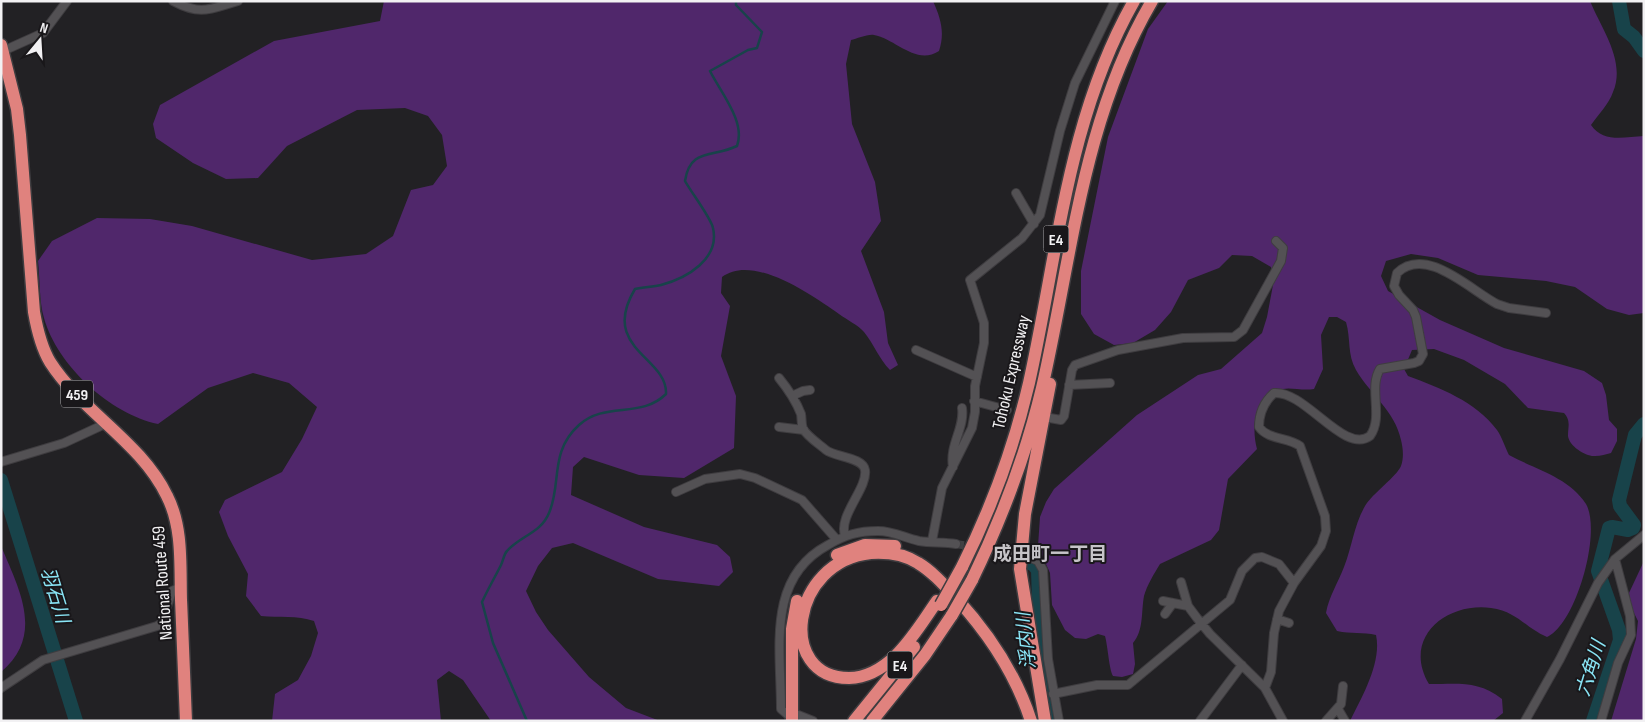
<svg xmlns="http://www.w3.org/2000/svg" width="1645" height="722" font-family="'Sofia Sans Condensed','Noto Sans JP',sans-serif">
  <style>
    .green { fill: #50276b }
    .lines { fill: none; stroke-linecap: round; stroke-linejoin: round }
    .stream { stroke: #18434a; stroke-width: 2.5 }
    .river { stroke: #18434a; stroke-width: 14 }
    .minor-tunnel { stroke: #414043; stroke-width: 8; stroke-dasharray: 8 4; stroke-linecap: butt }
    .minor-casing { stroke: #3f3d40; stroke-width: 10 }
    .highway-casing { stroke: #3f3d40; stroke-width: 15 }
    .minor { stroke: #535154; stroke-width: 8 }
    .highway { stroke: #e0827e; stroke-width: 12 }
    .highway-bridge-casing { stroke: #3f3d40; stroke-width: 15; stroke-linecap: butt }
    .highway-bridge { stroke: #e0827e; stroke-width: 12 }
    .labels { text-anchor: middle; stroke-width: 4; stroke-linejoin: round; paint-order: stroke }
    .shield { fill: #19171a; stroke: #b1b0b2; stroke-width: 1 }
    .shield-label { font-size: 16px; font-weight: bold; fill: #f2f1f3 }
    .street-label { font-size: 18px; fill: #f2f1f3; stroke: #19171a }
    .neighbourhood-label { font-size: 19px; font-weight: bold; fill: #c6c4c8; stroke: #19171a }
    .water-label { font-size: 19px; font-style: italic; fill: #8ae6f7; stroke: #19171a }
  </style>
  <rect width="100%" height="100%" fill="#222124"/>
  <path class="green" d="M384 1H933C941 19 945 33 939 51 916 66 896 39 874 35 867 34 857 39 851 40L846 64 852 124 875 182 881 221 861 251 884 312 888 343 898 365 890 370C879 359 874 344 864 332 858 325 847 320 839 314 813 296 753 253 722 277L721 293 730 306 721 356 736 396 734 448 684 478 639 475 584 457 573 467 571 495 644 527 717 545 730 557 733 572 719 586 658 579 573 543 552 548 538 566 526 591 536 612 548 630 589 677 626 708 660 721H491L463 680 449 671 437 680 441 721H272L275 694 298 680 311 656 318 633 314 621C297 615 279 618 261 616L246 596 248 574 228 536 219 512 225 500 282 472 302 439 317 407 289 383 253 373 208 388 158 424C110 414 57 365 44 318 39 301 40 279 38 261L52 241 97 218 150 219 192 226 312 260 366 254 393 236 411 190 433 185 447 166 442 135 428 116 405 108 357 110 287 146 258 178 226 179 193 163 156 138 153 124 160 105 274 41 380 21Z
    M1168 1H1590C1602 30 1626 61 1613 92 1609 104 1598 115 1591 125 1603 143 1624 137 1644 136V313L1629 315 1607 309 1575 287 1546 281 1478 275 1438 258 1411 254 1386 261 1381 276 1388 291 1440 320 1504 348 1584 371 1602 383 1606 395 1609 420 1617 429V441L1611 453C1606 454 1601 456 1595 456 1586 457 1569 446 1568 436 1568 426 1571 421 1564 413L1528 408 1505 384 1464 360 1434 349 1412 350 1404 369 1408 376C1440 388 1475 401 1497 430 1502 437 1505 447 1509 455 1534 469 1569 477 1586 504 1602 532 1576 624 1547 637 1524 627 1518 612 1491 608 1445 602 1402 639 1429 684 1458 684 1478 680 1502 699L1503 713 1493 721H1350C1362 697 1382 662 1376 635 1363 632 1351 634 1337 631L1326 613C1329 596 1338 583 1344 567 1352 547 1354 525 1365 506 1372 494 1397 476 1401 466 1404 458 1403 448 1401 440 1395 411 1370 394 1356 370 1347 354 1351 339 1346 322L1337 317H1329L1321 335 1323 369 1314 389C1302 391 1291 387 1283 389 1254 393 1251 427 1257 449L1228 479 1219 530 1211 540 1160 564C1154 574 1147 585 1144 596 1141 612 1144 630 1133 643L1135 664 1133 674 1122 677 1113 676C1109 669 1108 647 1105 636L1098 634 1086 639 1075 638 1065 630 1052 605 1050 573 1038 546 1040 517 1046 502 1054 489 1137 415 1198 375 1221 369 1262 333 1267 317 1273 285 1271 267 1252 256 1232 255 1219 268 1188 280 1171 312 1155 330 1133 343 1114 345 1094 334 1081 314V271L1108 137 1148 29Z
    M1 546C19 589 45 635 1 672Z
    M1644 561V721H1611L1636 639 1638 621 1631 607 1629 593Z"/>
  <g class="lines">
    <path class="stream" d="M527 721 493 643 482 602C488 589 495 577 501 565 503 561 504 554 507 551 520 536 541 533 549 513 562 483 549 452 579 425 605 401 641 419 666 394 668 357 599 349 635 289 644 287 653 287 661 285 687 278 720 259 713 228 711 218 691 192 685 181 690 148 712 158 737 146 746 122 721 93 710 71L748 50 757 48 762 32 736 5V1"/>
    <path class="river" d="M1619 1 1624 29 1634 37 1644 51
      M1 480 76 721
      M1027 562 1033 564 1038 570 1040 634 1055 721
      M1593 721 1620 640 1619 630 1598 571 1609 528 1612 527 1628 530 1633 528 1634 525 1620 506 1619 500 1635 435 1644 424"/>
    <path class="minor-tunnel" d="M956 544 1007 552"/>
    <g class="minor-casing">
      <path id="minor" d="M173 1C201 16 210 9 238 1
        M3 51 43 33 67 1
        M1016 193 1034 224
        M916 350 977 377
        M779 378C788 389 796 401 801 414 802 419 801 424 803 429 808 437 819 444 826 450 834 457 863 457 865 470 868 488 838 516 845 535
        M1069 385 1110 383
        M792 396 803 391 810 390
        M974 401 1007 410
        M1050 418 1061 420 1064 416 1072 370 1075 365 1118 350 1183 338 1234 337 1243 330 1281 261 1283 248 1276 241
        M779 427 804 430
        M1 462 64 443 105 424
        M953 467C949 445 965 428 962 408
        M676 492 705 479 740 474 755 478 802 500 837 540
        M932 541 942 488 972 428 975 412V386L984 343V323L970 280 1022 238 1040 215 1060 131 1075 83 1115 1
        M1007 552 1016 554
        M1026 556 1038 561 1043 570 1048 659 1059 721
        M1181 582 1188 606 1197 618 1210 634 1265 688 1283 721
        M1163 601 1188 606
        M1165 614 1173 603
        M1277 619 1289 623
        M1 688 43 660 157 626 162 623 172 591 181 587
        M1265 688 1271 672 1274 633 1279 611 1294 583 1321 546 1326 531 1325 516 1300 446C1288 437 1268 440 1259 427 1259 414 1264 402 1274 393 1305 390 1344 455 1370 436 1384 417 1368 388 1380 369L1414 363 1419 361 1423 354 1416 317 1413 310 1399 295 1394 286 1397 273C1426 245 1470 290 1497 304L1509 308 1546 313
        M1053 694 1097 685H1128L1230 600 1242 571 1255 558 1262 557 1279 564 1294 583
        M1338 709 1345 721
        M788 715 781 709C781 649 766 578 828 545 845 535 858 531 878 531 893 531 905 538 919 541 931 543 944 542 956 544
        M798 715 813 721
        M1200 721 1242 665
        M1326 721 1341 704 1343 686
        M1525 721 1560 659 1598 583 1615 559 1644 535
        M1601 721 1618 663 1631 635 1630 616 1615 559"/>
    </g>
    <g class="highway-casing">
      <path id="highway" d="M1 45 17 109 20 135 34 312C37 329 41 347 50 362 82 412 141 442 167 496 183 527 180 565 181 600 183 640 184 680 186 721
        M837 555 865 545 895 546
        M962 567C991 509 1014 447 1029 383 1058 253 1067 119 1134 1
        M972 580C1002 518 1026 455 1042 388 1072 257 1082 120 1152 1
        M937 601C916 631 891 677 849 678 776 678 790 561 871 553 887 552 904 554 918 563 933 572 945 586 957 599 989 634 1016 675 1031 721
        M792 721V629L797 601
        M854 721 914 647
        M872 721 925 655 952 615
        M1045 721 1020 569 1025 514 1050 384"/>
    </g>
    <use href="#minor" class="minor"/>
    <use href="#highway" class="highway"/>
    <g class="highway-bridge-casing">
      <path id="highway-bridge" d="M941 605 962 567
        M952 615 972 580"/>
    </g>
    <use href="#highway-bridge" class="highway-bridge"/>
  </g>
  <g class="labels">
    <g class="shield">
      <rect x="1043.5" y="225.5" width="25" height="27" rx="4"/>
      <rect x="61" y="380.5" width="32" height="27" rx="4"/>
      <rect x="887.5" y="651.5" width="25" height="27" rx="4"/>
    </g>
    <g class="shield-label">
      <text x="1056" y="245">E4</text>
      <text x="77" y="400">459</text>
      <text x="900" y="671">E4</text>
    </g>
    <g class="street-label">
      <text transform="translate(1011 372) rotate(-77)" y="6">Tohoku Expressway</text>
      <text transform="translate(162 583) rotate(-94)" y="6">National Route 459</text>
    </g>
    <g class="neighbourhood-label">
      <text x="1050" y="560">成田町一丁目</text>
    </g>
    <g class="water-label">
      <text transform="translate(56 595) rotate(73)" y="7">羽石川</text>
      <text transform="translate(1025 641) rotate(-96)" y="7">浮内川</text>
      <text transform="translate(1590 668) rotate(-73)" y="7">六角川</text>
    </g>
  </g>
  <rect width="1645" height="722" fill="none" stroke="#f2f1f3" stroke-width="5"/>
  <g transform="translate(40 40) rotate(18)" stroke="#19171a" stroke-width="4" paint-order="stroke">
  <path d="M0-4L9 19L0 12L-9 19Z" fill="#f2f1f3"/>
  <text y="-8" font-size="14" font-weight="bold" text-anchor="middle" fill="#f2f1f3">N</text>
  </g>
</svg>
